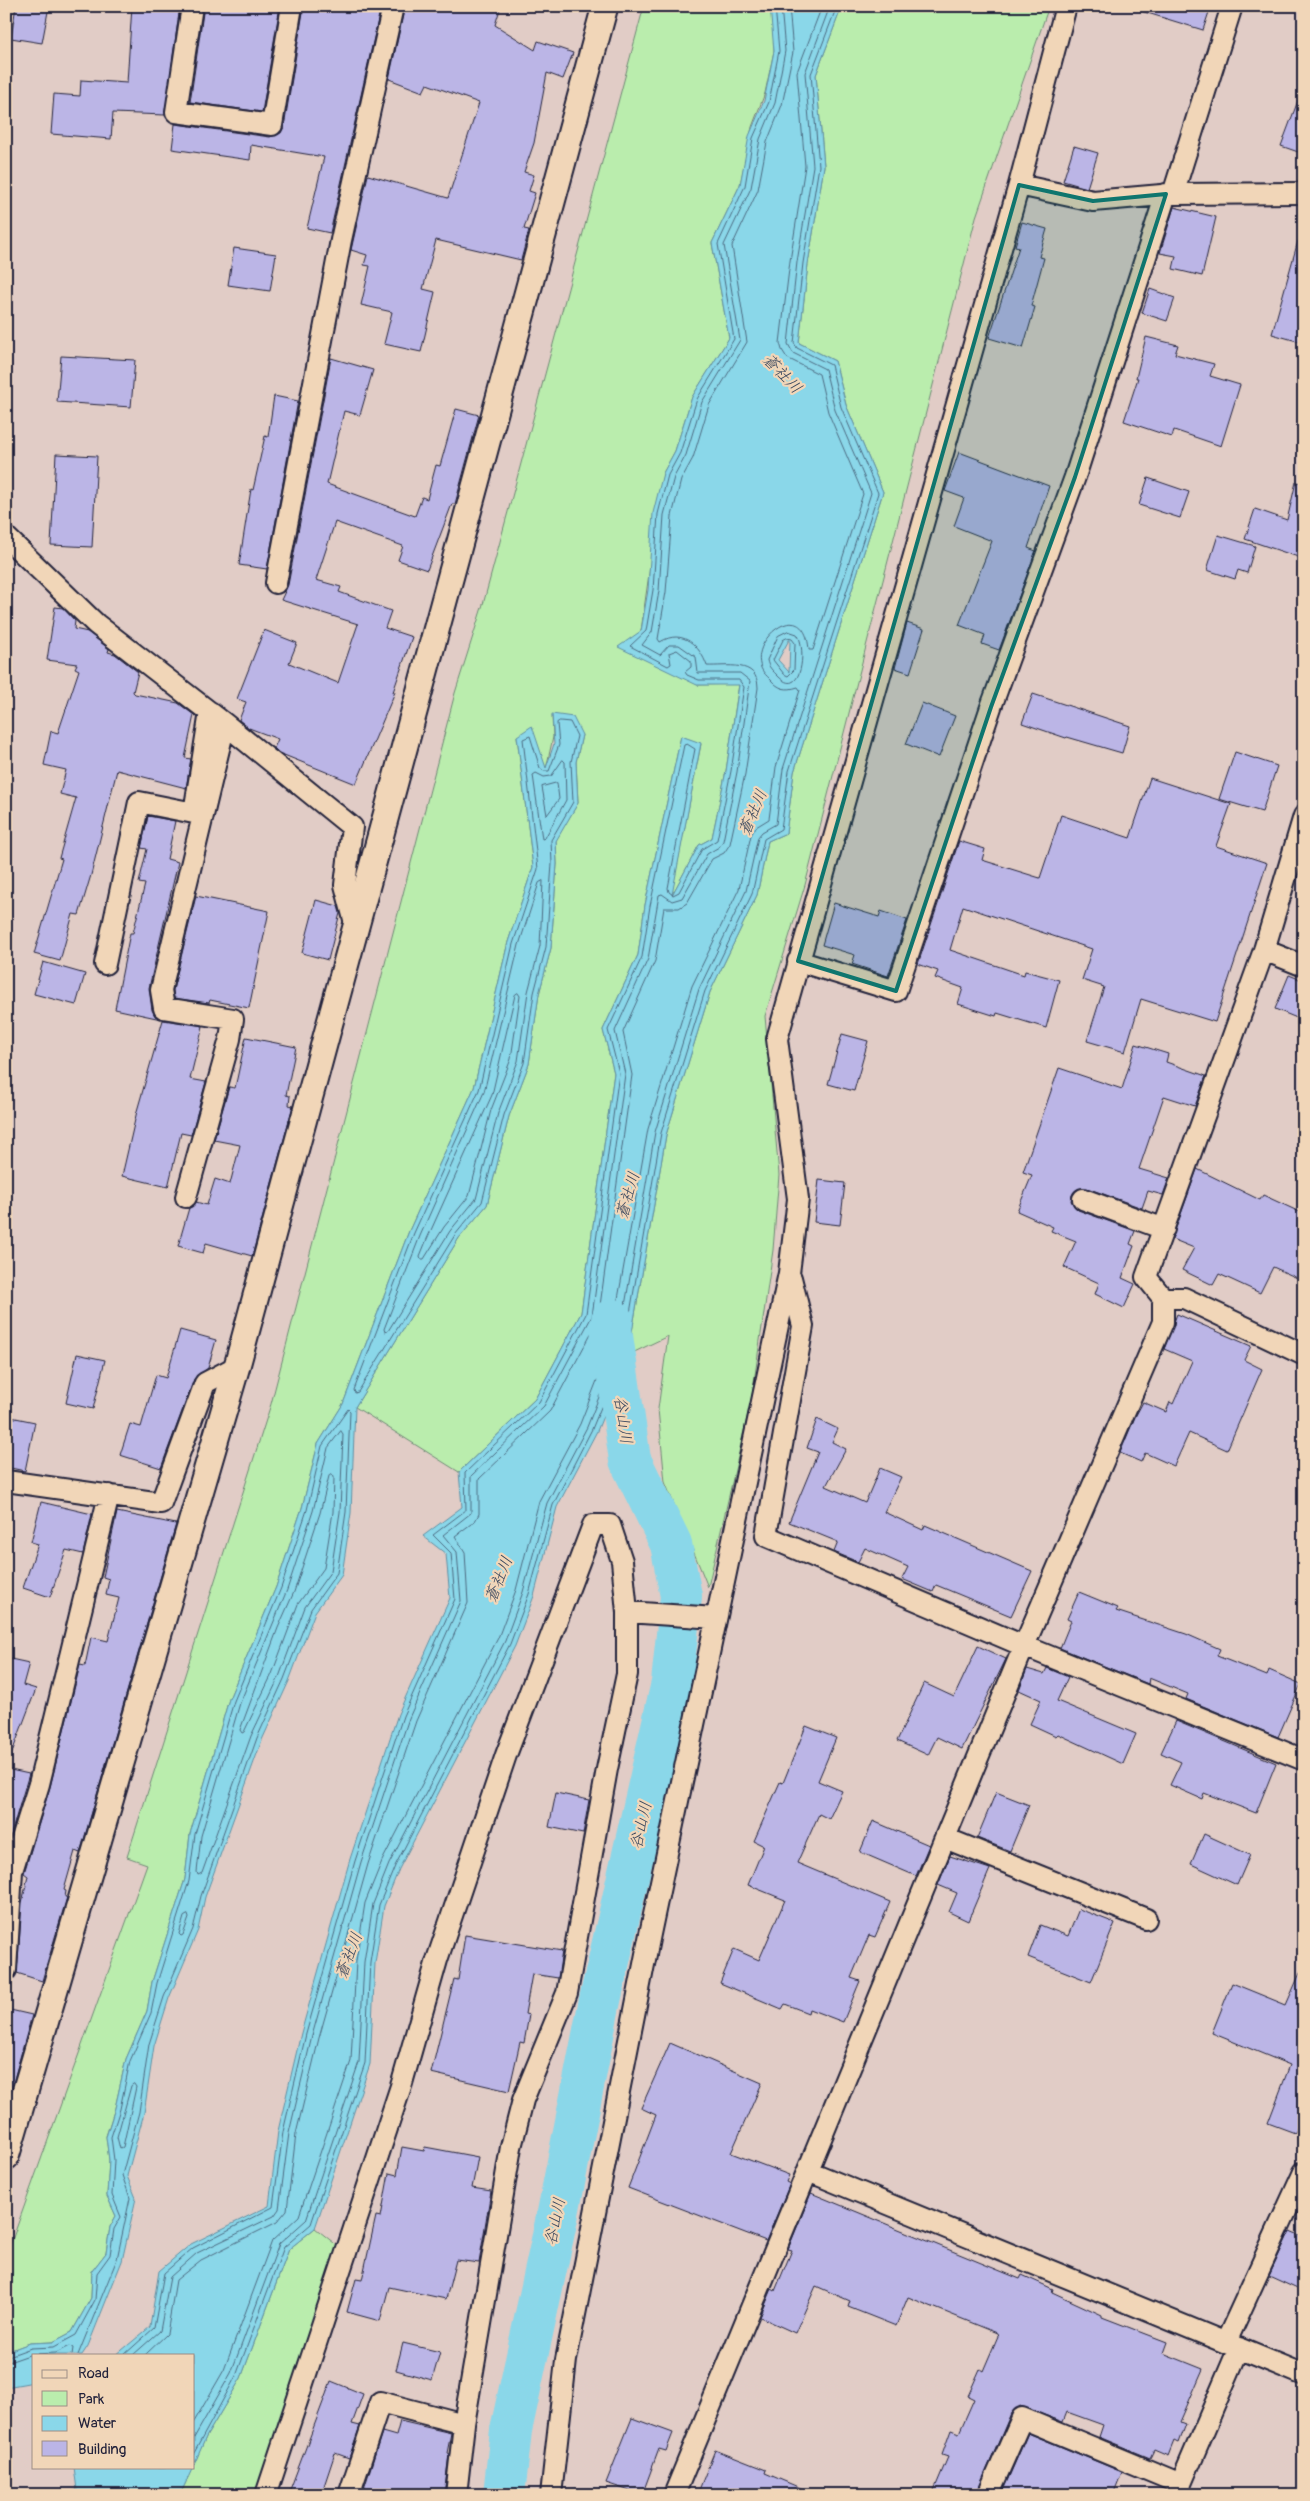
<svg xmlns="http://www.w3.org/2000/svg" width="1310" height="2501" font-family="Pangolin,'Klee One',sans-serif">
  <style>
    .green { fill: #baedad; stroke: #6e8874 }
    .water { fill: #8ad7e9; stroke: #608fa3; fill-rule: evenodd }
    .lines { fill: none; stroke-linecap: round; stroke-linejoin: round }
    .shore { stroke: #4c6a81; stroke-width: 1 }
    .river { stroke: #8ad7e9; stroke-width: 42 }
    .building { fill: #bbb5e6; stroke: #22223b }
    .minor-casing { stroke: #22223b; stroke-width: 24 }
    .tertiary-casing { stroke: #22223b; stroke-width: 29 }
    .minor { stroke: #f1d6b8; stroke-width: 20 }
    .tertiary { stroke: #f1d6b8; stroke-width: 25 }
    .marked { fill: #0f766e; fill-opacity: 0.2; stroke: #0f766e; stroke-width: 4; stroke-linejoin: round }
    .labels { text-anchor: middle; stroke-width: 4.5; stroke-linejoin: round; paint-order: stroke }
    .water-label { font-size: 16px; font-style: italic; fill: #37465e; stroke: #f1d6b8 }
  </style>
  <rect width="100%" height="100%" fill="#e1ccc6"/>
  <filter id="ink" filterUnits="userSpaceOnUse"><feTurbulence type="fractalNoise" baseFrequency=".02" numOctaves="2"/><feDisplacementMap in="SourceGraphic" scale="10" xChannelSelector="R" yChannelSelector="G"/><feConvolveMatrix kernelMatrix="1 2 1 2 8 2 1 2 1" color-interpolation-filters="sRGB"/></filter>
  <g filter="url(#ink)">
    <path class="green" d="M644 6H773L774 51 765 93 752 127 740 185 712 243 729 338 692 397 675 451 663 473 641 631 697 685 739 684 726 771 712 838 699 845 671 897 701 744 681 736 645 905 638 955 603 1030 614 1073 581 1313 535 1399 459 1472 355 1407 459 1238 487 1205 509 1116 529 1064 539 994 551 948 557 864 556 840 578 803 576 762 582 735 552 715 553 737 546 769 517 736 533 867 508 942 474 1088 409 1231 343 1404 318 1444 302 1508 276 1587 229 1699 190 1834 185 1879 152 1982 147 2011 126 2059 115 2108 106 2136 109 2160 107 2196 116 2216 110 2227 106 2253 92 2271 91 2298 72 2332 53 2342 30 2343 6 2352V2257L147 1864 127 1857 271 1404 455 693 484 601Z
      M842 6H1049L976 217 805 885 765 1016 779 1175 773 1250 752 1396 708 1587 665 1482 658 1409 668 1336 628 1355 666 1135 710 992 757 895 768 841 786 833 794 772 883 492 846 405 835 361 799 343 808 264 824 166 816 75Z
      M315 2228 339 2247 255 2495H180L206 2437 241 2378 289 2249Z"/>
    <path class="water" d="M770 6H842L816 75 824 166 808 264 799 343 835 361 846 405 883 492 794 772 786 833 768 841 757 895 710 992 666 1135 628 1355 597 1431 557 1507 534 1596 515 1646 399 1869 384 1906 375 1963 370 2064 315 2228 289 2249 241 2378 206 2437 194 2465V2355H116L150 2327 159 2271 191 2244 269 2206 278 2131 301 2033 350 1859 398 1714 450 1598 446 1554 423 1536 462 1507 459 1472 535 1399 581 1313 614 1073 603 1030 638 955 645 905 681 736 701 743 672 895 699 845 712 838 726 771 739 685H697L618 647 641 631 648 590 653 513 663 473 675 451 692 397 729 338 712 243 740 185 749 136 764 101 774 51ZM789 640H790L789 672 778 660Z
      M552 714 573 717 582 735 576 762 578 803 556 841 557 864 551 948 539 994 529 1064 509 1116 487 1205 459 1238 355 1407 351 1513 342 1575 315 1612 289 1681 262 1740 205 1897 198 1930 169 1998 154 2046 144 2113 127 2176 136 2198 122 2261 88 2346 82 2355H34V2382L6 2387V2352L30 2343 53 2342 72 2332 91 2298 92 2271 106 2253 110 2227 116 2216 107 2196 109 2160 106 2137 115 2108 126 2059 147 2011 152 1982 185 1879 190 1834 229 1699 276 1587 302 1508 318 1444 343 1404 409 1231 474 1088 508 942 533 867 517 736 532 726 546 768 554 744Z
      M74 2467H193L180 2495H63L77 2490Z"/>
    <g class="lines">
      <path class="shore" d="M788 631 797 634C807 647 802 701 778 676 773 671 768 667 767 660L778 636Z
        M787 638 792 639 795 643 794 670 788 676 784 674 773 660 783 640Z
        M560 721 570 722 577 736 571 762 573 802 551 840 552 864 546 947 534 993 524 1063 504 1115 482 1202 455 1235 358 1392 355 1393 354 1390 414 1233 479 1090 513 944 538 869 523 739 530 736 540 768 544 771H549L559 745 557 723Z
        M563 760 565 762 566 800 545 838 542 839 533 775 536 773 544 777 551 776Z
        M557 783 559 799 547 815 542 787Z
        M543 881 540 946 528 992 518 1061 498 1113 476 1199 450 1231 388 1331 385 1332 384 1329 420 1236 484 1092 519 945 539 883Z
        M518 993 520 996 511 1059 491 1110 469 1196 444 1227 424 1259H421L420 1256 427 1239 492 1095 515 995Z
        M341 1431 343 1434 340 1512 331 1571 305 1607 279 1677 251 1736 202 1873 198 1875 197 1872 201 1836 240 1703 287 1590 313 1511 328 1448Z
        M332 1474 334 1477 333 1512 324 1568 298 1604 272 1674 244 1732 242 1733 240 1730 278 1628 294 1592 320 1513 329 1476Z
        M188 1915 189 1918 183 1935 181 1936 179 1934 184 1917Z
        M134 2084 136 2087 123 2147 120 2149 117 2137 131 2086Z
        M124 2355 154 2328 164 2273 193 2248 273 2207 283 2132 306 2034 355 1861 403 1716 455 1599 451 1553 433 1535 466 1510 465 1473 539 1402 586 1314 619 1073 608 1030 642 957 650 906 684 745 687 744 695 749 668 888 669 892 673 895 679 892 702 849 717 840 731 771 744 687 739 680H699L687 675 685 672 691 667V661L677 650 669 653 671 664 668 666 630 646 646 631 653 590 658 514 668 475 680 453 697 399 734 339 718 244 745 186 753 138 769 102 779 51 775 6
        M133 2355 160 2331 170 2277 197 2253 274 2216 279 2209 289 2133 312 2036 361 1862 409 1718 461 1601 457 1552 443 1535 471 1513V1476L544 1406 592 1316 625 1074 615 1031 648 959 659 895 662 894 672 901 682 898 707 854 719 847 723 841 737 772 750 681 740 673H698L696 657 679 645H669L660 655 642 645 652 632 659 591 664 515 674 477 686 455 702 402 740 340 724 245 751 188 760 139 775 103 785 51 781 6
        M145 2355 167 2334 176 2280 201 2260 277 2222 287 2210 296 2134 319 2038 368 1864 416 1721 468 1603 465 1552 455 1536 475 1521 479 1514V1479L550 1411 598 1320 632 1075 623 1032 655 961 664 908H679L687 903 712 859 724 853 730 844 745 774 758 688C758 659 726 667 707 666 700 646 683 628 660 642L658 639 666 592 672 516 681 480 693 458 709 405 747 342 732 246 758 190 767 142 782 105 793 52 789 6
        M6 2357 31 2348 54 2347 76 2335 95 2300 97 2273 110 2255 114 2229 121 2217 112 2195 114 2160 111 2137 120 2109 130 2061 151 2013 157 1983 189 1881 195 1834 234 1701 281 1588 307 1510 322 1446 348 1409 350 1411 346 1512 337 1573 311 1609 284 1679 257 1738 201 1896 193 1929 164 1997 149 2044 139 2112 122 2175 130 2198 117 2259 78 2355
        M6 2363 32 2354 56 2353 70 2346 73 2348 72 2355
        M194 2422 224 2370 272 2241 299 2216 351 2061 356 1961 365 1903 382 1861 498 1638 516 1590 539 1501 580 1424 609 1350 648 1129 692 986 739 889 751 835 756 827 769 819 776 767 800 690 798 687C786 691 779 689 771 680 766 675 761 671 760 664 753 636 805 596 809 650H813L863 494 828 412 819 374 787 358 782 350 780 343 790 261 805 166 797 72 822 6
        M194 2438 231 2373 279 2244 306 2220 359 2062 364 1962 373 1904 389 1864 505 1641 523 1592 547 1503 587 1427 617 1352 655 1132 699 989 746 891 758 837 762 832 776 824 783 769 871 493 835 410 825 369 793 353 788 344 797 262 813 166 805 73 830 6
        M194 2453 236 2376 284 2247 311 2224 365 2063 370 1962 379 1905 395 1866 510 1644 529 1594 553 1505 592 1429 623 1354 661 1133 705 991 752 894 764 839 781 829 789 771 878 493 841 407 831 365 797 348 794 343 803 263 819 166 811 74 837 6"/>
      <path class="river" d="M504 2495 511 2430 558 2213 600 2000 672 1683 681 1596 671 1544 630 1460 611 1329 612 1320"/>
    </g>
    <path class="building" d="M16 6H49L42 43 11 38Z
      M132 6H180L165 115 113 113 111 139 51 134 54 94 80 96 81 80 127 83Z
      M204 6H280L262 112 190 102Z
      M304 6H381L330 233 307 228 324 157 251 145 250 160 172 149 175 124 270 137 281 133 284 127Z
      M405 6H501L495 25 535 50 538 41 573 53 563 79 547 73 534 143 524 172 534 175 529 191 535 193 524 229 529 230 521 260 436 240 423 289 435 292 421 352 384 344 392 312 361 305 370 266 364 265 367 255 351 250 368 175 448 198 479 103 427 84 423 92 389 79Z
      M1142 6H1211L1203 30 1141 11Z
      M1302 90H1304V154L1281 146Z
      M1074 146 1098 153 1087 188 1063 181Z
      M1174 207 1216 217 1202 276 1173 269 1176 256 1160 253Z
      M1022 222 1047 229 1039 257 1044 258 1031 306 1035 307 1023 348 989 338 1019 247 1015 246Z
      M1298 241 1304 242V343L1272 334Z
      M234 248 276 254 270 291 228 285Z
      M1150 289 1175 298 1167 321 1142 313Z
      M1146 337 1178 345 1175 354 1214 364 1210 376 1240 385 1221 446 1174 430 1172 437 1124 421 1138 378H1136Z
      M61 356 135 360 131 407 57 402Z
      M331 358 373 370 360 415 344 411 327 484 415 516 422 497 427 499 436 465 440 466 456 409 479 415 455 504H452L427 570 398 560 403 546 335 522 316 580 341 587 339 592 391 611 385 628 412 637 393 692H395L356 784 279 753 274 748 278 739 249 728 239 720 246 702 237 699 264 630 297 643 289 663 338 683 358 624 281 600 288 585Z
      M274 396 298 401 267 569 239 565 251 489 253 490 265 436 268 437Z
      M959 452 1049 486 1028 548 1036 551 999 650 982 644 985 635 959 625 992 541 954 526 964 498 945 491Z
      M56 454 97 456 92 547 51 545Z
      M1148 478 1189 492 1180 518 1139 505Z
      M1296 482 1304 483V559L1245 539 1255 509 1287 520Z
      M1218 535 1255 546 1247 573 1238 570 1235 579 1207 570Z
      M55 607 63 608 75 621 74 629 88 632 109 649 108 652 115 654 138 672 133 692 135 694 178 703 194 715 185 758 191 759 186 788 117 770 91 875 79 915 73 914 60 961 34 954 62 859 59 858 76 798 60 794 66 770 44 765 51 731 58 733 79 670 75 668 77 664 47 660Z
      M907 623 924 629 910 673 895 668Z
      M1033 694 1130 726 1122 753 1067 737 1066 738 1022 723Z
      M922 703 955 716 939 757 906 744Z
      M1235 752 1277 766 1262 812 1219 799Z
      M1150 778 1231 804 1216 846 1267 863 1215 1022 1141 999 1125 1052 1087 1041 1104 987 1082 980 1092 949 963 906 950 950 1024 975 1025 971 1059 980 1046 1028 997 1013 996 1016 958 1004 963 988 935 978 938 971 918 964 959 841 985 849 982 860 1040 878 1061 815 1130 838Z
      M148 816 175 821 167 859 178 862 149 988 152 1010 155 1016 161 1019 115 1009 130 933H133L145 884 139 883 147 849 141 848Z
      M196 896 269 911 249 1008 210 1000 209 1003 174 998 173 990Z
      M316 900 338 906 340 913 328 960 302 953Z
      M834 903 879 917 881 911 907 920 888 976 852 964 855 955 822 945Z
      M43 962 85 974 76 1005 34 994Z
      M1289 975 1304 981V1021L1275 1009Z
      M163 1020 203 1026 190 1079 206 1082 191 1135 181 1133 168 1187 122 1176 137 1111Z
      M842 1034 868 1041 854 1091 828 1084Z
      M246 1037 296 1047 286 1095 290 1096 289 1105 293 1106 252 1256 206 1243 203 1253 178 1246 189 1208 196 1202 207 1205 215 1179 230 1184 240 1145 214 1140 229 1087 235 1088Z
      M1136 1044 1168 1054 1166 1062 1206 1076 1195 1106 1164 1096 1139 1169 1169 1178 1163 1195 1148 1191 1142 1208 1087 1188 1076 1190 1072 1195 1071 1201 1078 1210 1135 1231 1130 1244 1134 1246 1122 1278 1135 1284 1124 1308 1095 1294 1099 1283 1064 1267 1076 1241 1051 1231 1053 1227 1017 1211 1032 1175 1023 1172 1059 1068 1122 1089Z
      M1197 1169 1260 1200 1263 1195 1304 1214V1281L1273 1267 1260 1293 1219 1274 1213 1285 1182 1270 1194 1248 1172 1239Z
      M819 1180 845 1183 840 1225 814 1222Z
      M1177 1314 1251 1346 1244 1360 1262 1369 1227 1450 1189 1433 1174 1466 1145 1453 1141 1462 1120 1453 1135 1417 1143 1402 1166 1412 1170 1402 1173 1404 1192 1361 1164 1349Z
      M180 1330 216 1340 208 1368 194 1379 161 1468 120 1455 130 1424 141 1427 156 1375 166 1378Z
      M77 1354 105 1360 93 1409 66 1403Z
      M6 1416 35 1422 25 1471 6 1467Z
      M817 1419 838 1429 832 1442 846 1449 826 1486 865 1503 880 1468 901 1477 884 1512 886 1513 923 1530 925 1525 1032 1571 1011 1616 936 1585 933 1592 902 1579 908 1567 865 1548 858 1562 834 1552 838 1542 789 1522 818 1452 807 1448Z
      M41 1502 92 1514 83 1554 66 1550 50 1597 23 1588 38 1544 31 1542Z
      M117 1512 176 1524 80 1853 75 1851 64 1890 66 1891 65 1897H67L42 1981 17 1973 22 1903 28 1876 24 1873 50 1787 80 1665 85 1666 91 1637 108 1641 119 1598 106 1595 109 1579 103 1577Z
      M1079 1592 1118 1608 1116 1611 1186 1634 1220 1649 1217 1656 1267 1676 1269 1670 1301 1684 1278 1737 1186 1699 1188 1694 1149 1678 1148 1684 1060 1648 1071 1621 1067 1619Z
      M978 1646 1006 1659 962 1749 937 1737 928 1755 897 1741 924 1683 954 1697Z
      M6 1658 29 1663 23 1685 36 1689 8 1763 6 1762Z
      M1047 1668 1068 1677 1057 1701 1136 1734 1123 1764 1058 1734 1056 1736 1030 1724 1041 1700 1019 1690 1027 1669 1044 1674Z
      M1176 1721 1276 1763 1256 1813 1204 1793 1202 1799 1170 1785 1181 1762 1161 1753Z
      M806 1726 836 1738 818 1781 842 1791 829 1819 819 1814 797 1863 890 1902 875 1937 869 1935 851 1978 860 1981 843 2022 809 2009 808 2013 785 2004 782 2009 720 1983 734 1949 759 1960 785 1900 748 1885 764 1846 754 1841 780 1782 783 1783Z
      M6 1769 29 1774 7 1847H6Z
      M996 1792 1029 1805 1010 1851 977 1838Z
      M556 1793 589 1800 583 1834 549 1827Z
      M873 1821 929 1845 916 1876 860 1852Z
      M1204 1834 1250 1855 1237 1885 1191 1864Z
      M950 1856 990 1869 968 1921 949 1912 957 1893 938 1885Z
      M1079 1909 1115 1923 1091 1982 1028 1957 1040 1925 1068 1936Z
      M465 1935 562 1951 558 1978 532 1974 525 2014 529 2015 524 2043 520 2042 509 2091 431 2073 454 1979 458 1980Z
      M1304 1964V2112L1295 2133 1268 2123 1290 2065 1212 2033 1232 1983 1286 2005Z
      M6 2009 32 2015 7 2104 6 2103Z
      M670 2043 762 2083 731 2153 789 2175 786 2182 790 2184 766 2241 628 2188 656 2115 641 2108Z
      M402 2147 424 2151 425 2147 478 2157 472 2188 491 2191 479 2263 456 2260 446 2299 389 2287 380 2321 347 2312 356 2279 362 2280 376 2216 381 2217 389 2173 397 2175Z
      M811 2193 1020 2279 1022 2275 1053 2289 1052 2292 1102 2315V2317L1167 2342 1163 2353 1203 2369 1180 2422 1185 2424 1178 2443 1174 2441 1168 2456 1154 2450 1150 2458 1099 2437 1103 2425 1067 2412 1063 2422 1020 2406 1011 2413 976 2495H932L948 2457 942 2455 951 2430 959 2433 974 2399 968 2396 980 2369 983 2371 998 2336 997 2333 908 2297 896 2326 848 2307 850 2301 816 2286 795 2333 760 2317 772 2289 775 2291 792 2250 788 2249Z
      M1290 2231 1304 2237V2292L1269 2276Z
      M403 2343 440 2352 432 2380 396 2370Z
      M331 2381 363 2394 352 2424 360 2426 349 2458 335 2453 321 2495H288Z
      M632 2418 673 2433 666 2451 659 2449 642 2495 606 2483Z
      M400 2421 451 2433 447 2453 449 2454 444 2495H362L382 2432 396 2436Z
      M1028 2433 1122 2472 1113 2495H1001Z
      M715 2450 766 2470 765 2473 817 2495H697Z"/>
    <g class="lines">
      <g class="minor-casing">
        <path id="minor" d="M192 6 176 112 272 125 292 6
          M1019 185 1093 201 1173 194 1304 193
          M1173 194 1232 6
          M6 537 96 624 225 724 352 827 345 885 356 927
          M276 583 341 240 393 6
          M1264 950 1304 966
          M798 961 896 991 991 707 1075 477 1166 194
          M105 964 139 802 194 813 210 712
          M186 1197 230 1039 233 1019 164 1008 161 990 225 724
          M1083 1199 1164 1229
          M791 1278 803 1326 766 1536 1024 1646 1304 1760
          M1163 1298H1184L1304 1355
          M6 1481 161 1503 205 1383 237 1366
          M627 1612 716 1618
          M945 1838 1146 1919
          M6 1970 12 1871 39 1784 109 1495
          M808 2171 1304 2375
          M1226 2342 1304 2172
          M266 2495 402 2083 437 1960 506 1755 593 1525H610L622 1561 627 1612V1674L607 1769 567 1993 523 2100 511 2147 464 2424
          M349 2495 380 2402 464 2424 456 2495
          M551 2495 566 2360 650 1934 789 1273 798 1199 777 1039 1019 185 1066 6
          M674 2495 1024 1646 1163 1322V1298L1146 1277 1264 950 1304 816
          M988 2495 1022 2418 1181 2484
          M1176 2495 1239 2348"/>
      </g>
      <g class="tertiary-casing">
        <path id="tertiary" d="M6 2157 237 1366 605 6"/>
      </g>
      <use href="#minor" class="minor"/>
      <use href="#tertiary" class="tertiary"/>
    </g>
  </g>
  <path class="marked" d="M1019 185 1093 201 1166 194 1075 477 991 707 896 991 798 961Z"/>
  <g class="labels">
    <g class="water-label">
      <text transform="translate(783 373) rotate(46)" y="6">蒼社川</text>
      <text transform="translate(752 812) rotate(-67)" y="6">蒼社川</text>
      <text transform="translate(627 1195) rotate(-74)" y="6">蒼社川</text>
      <text transform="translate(624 1420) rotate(82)" y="6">谷山川</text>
      <text transform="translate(498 1579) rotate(-68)" y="6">蒼社川</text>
      <text transform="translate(640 1825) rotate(-77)" y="6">谷山川</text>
      <text transform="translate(348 1955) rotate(-69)" y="6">蒼社川</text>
      <text transform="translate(554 2221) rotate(-78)" y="6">谷山川</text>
    </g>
  </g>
  <rect width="1310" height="2501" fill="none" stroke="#f1d6b8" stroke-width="25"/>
  <rect x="12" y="12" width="1285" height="2476" fill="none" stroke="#22223b" stroke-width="2" filter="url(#ink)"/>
  <rect x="32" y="2354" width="162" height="115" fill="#f1d6b8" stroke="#9e8e86"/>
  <rect x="42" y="2370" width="25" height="8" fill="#f1d6b8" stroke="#9e8e86"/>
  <text x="78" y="2378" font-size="15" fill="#22223b">Road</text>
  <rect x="42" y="2391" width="25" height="15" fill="#baedad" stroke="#9e8e86"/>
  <text x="78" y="2404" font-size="15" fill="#22223b">Park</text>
  <rect x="42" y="2416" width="25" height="15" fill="#8ad7e9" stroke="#9e8e86"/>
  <text x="78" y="2428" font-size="15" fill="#22223b">Water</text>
  <rect x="42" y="2441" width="25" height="15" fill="#bbb5e6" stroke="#9e8e86"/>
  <text x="78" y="2454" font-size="15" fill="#22223b">Building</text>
</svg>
